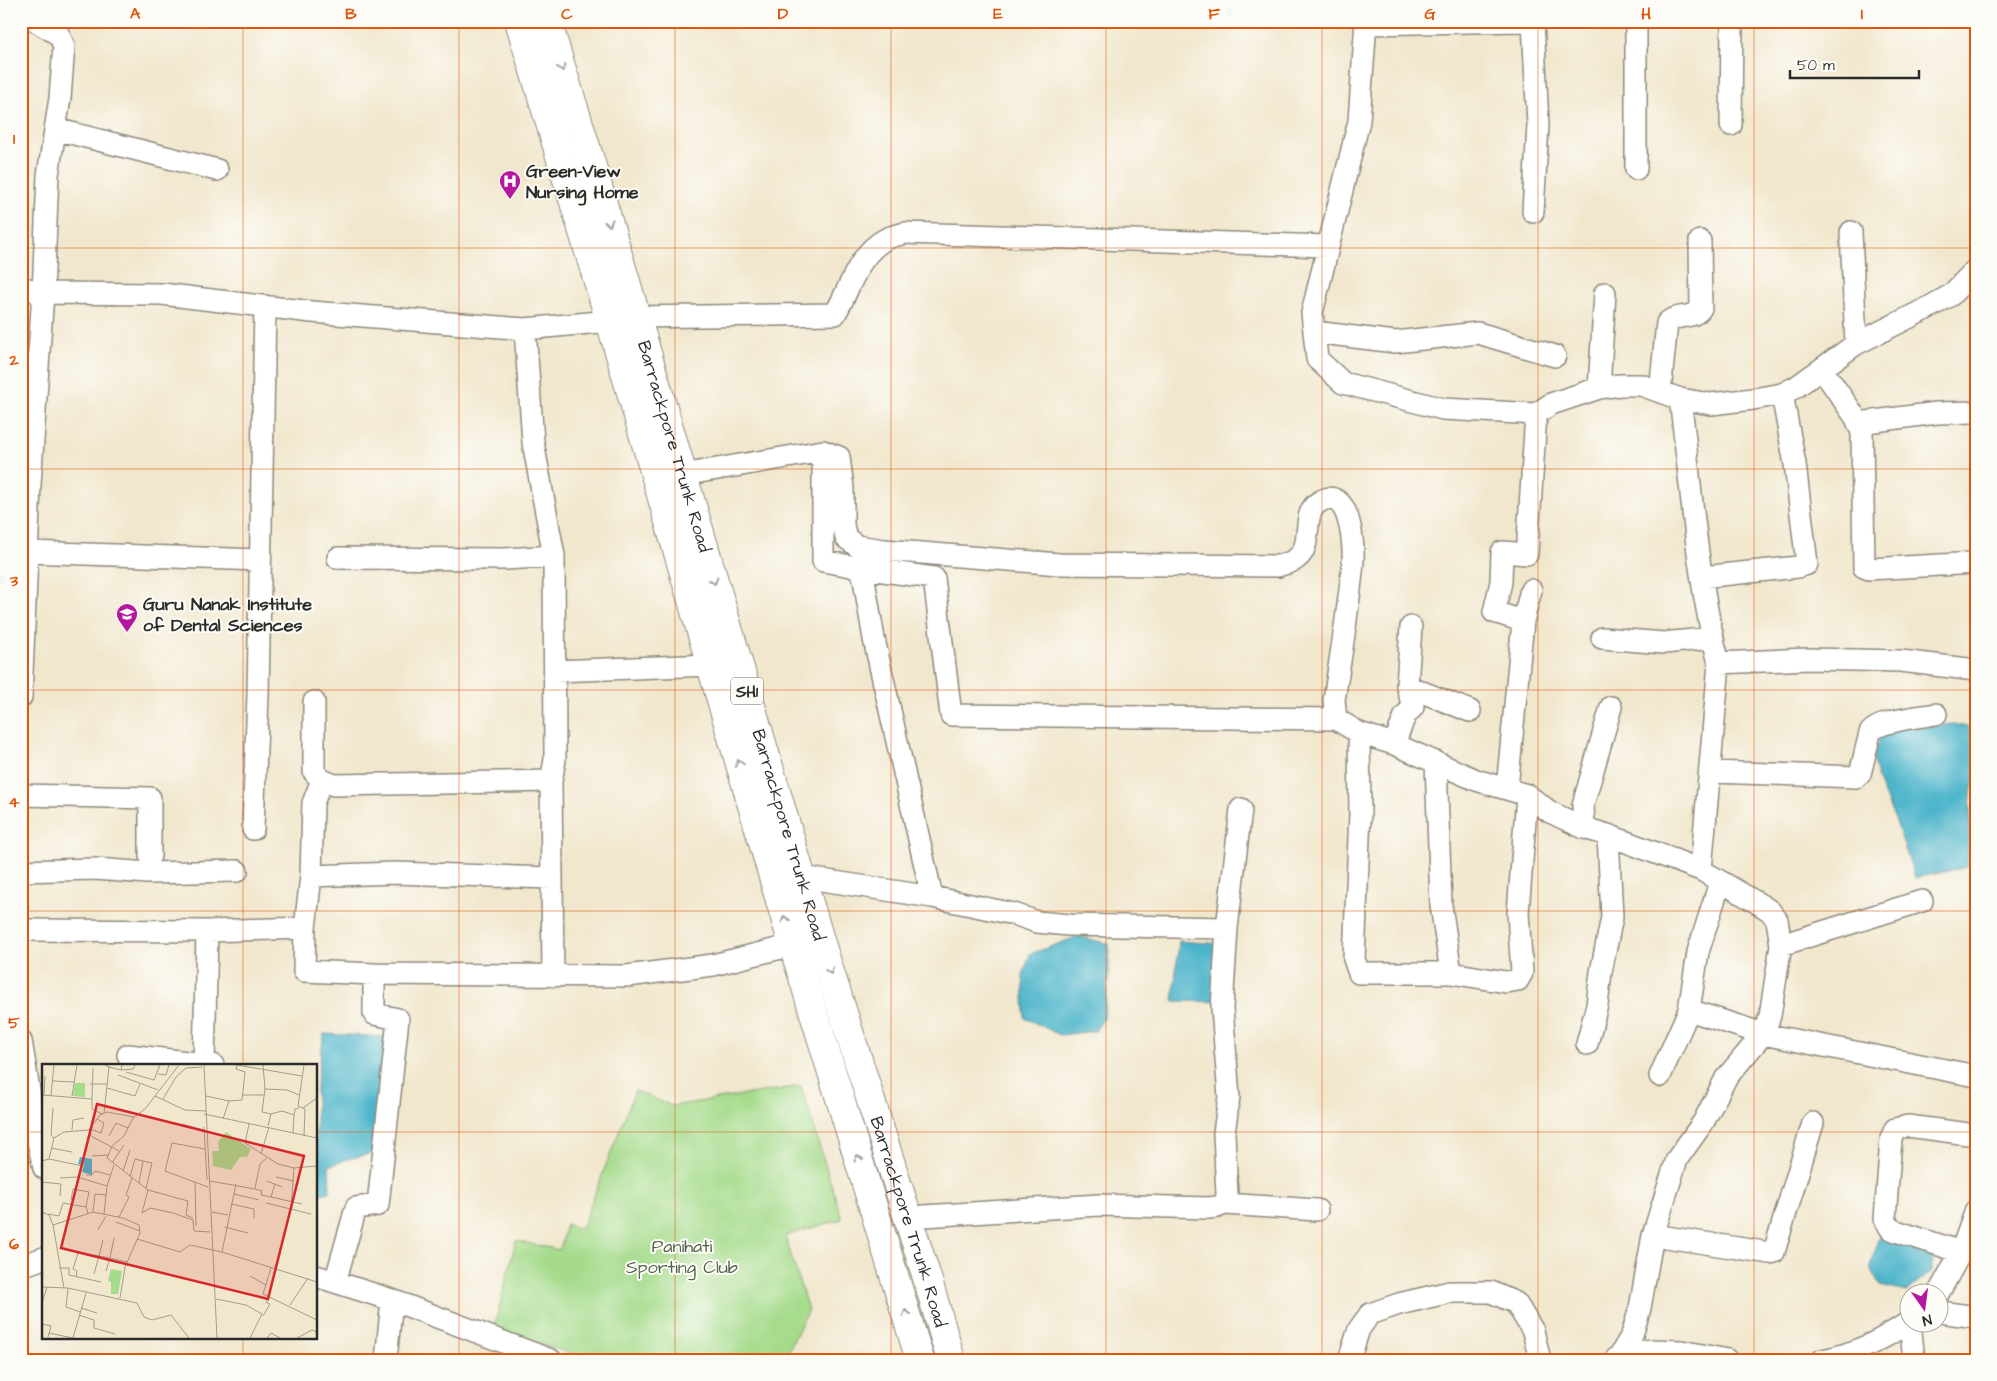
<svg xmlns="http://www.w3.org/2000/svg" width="1997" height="1381" font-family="'Architects Daughter',sans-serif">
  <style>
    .green { fill: #a5db8b; stroke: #68835b }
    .water { fill: #4db5cb; stroke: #3c707b }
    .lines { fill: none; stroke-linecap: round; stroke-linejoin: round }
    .minor-casing { stroke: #8e897c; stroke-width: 24 }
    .major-casing { stroke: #8e897c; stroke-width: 30 }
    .minor { stroke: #fff; stroke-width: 21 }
    .major { stroke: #fff; stroke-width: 28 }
    .oneway { stroke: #a0a0a0 }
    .grid { fill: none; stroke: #df570e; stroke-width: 1; stroke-opacity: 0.55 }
    .labels { text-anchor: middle; stroke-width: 4; stroke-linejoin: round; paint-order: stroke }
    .shield { fill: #fdfcf7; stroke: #6a6a68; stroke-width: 1 }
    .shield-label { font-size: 16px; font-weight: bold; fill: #2b2b2b }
    .poi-label { font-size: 18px; font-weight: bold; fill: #2b2b2b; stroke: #fdfcf7; text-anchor: start }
    .street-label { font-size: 18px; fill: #2b2b2b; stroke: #fdfcf7 }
    .park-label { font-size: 18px; fill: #506048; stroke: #fdfcf7 }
    .inset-road { fill: none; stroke: #a29c8c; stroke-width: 1 }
    .view { fill: #d62828; fill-opacity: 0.15; stroke: #d62828; stroke-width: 2.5 }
    .inset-edge { fill: none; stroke: #2b2b2b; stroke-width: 2.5 }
    .neatline { fill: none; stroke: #df570e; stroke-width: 2 }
    .grid-label { font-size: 16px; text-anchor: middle; font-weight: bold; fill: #df570e }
  </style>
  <rect width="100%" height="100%" fill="#fdfcf7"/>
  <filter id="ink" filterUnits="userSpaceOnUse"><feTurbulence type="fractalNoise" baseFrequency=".02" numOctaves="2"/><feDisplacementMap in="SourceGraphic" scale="10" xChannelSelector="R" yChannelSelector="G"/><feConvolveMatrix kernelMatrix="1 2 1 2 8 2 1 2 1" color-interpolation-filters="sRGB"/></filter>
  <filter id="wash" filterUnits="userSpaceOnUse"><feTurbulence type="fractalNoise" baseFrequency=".0096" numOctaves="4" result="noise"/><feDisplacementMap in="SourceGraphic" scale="20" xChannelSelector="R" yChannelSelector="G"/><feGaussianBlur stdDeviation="1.12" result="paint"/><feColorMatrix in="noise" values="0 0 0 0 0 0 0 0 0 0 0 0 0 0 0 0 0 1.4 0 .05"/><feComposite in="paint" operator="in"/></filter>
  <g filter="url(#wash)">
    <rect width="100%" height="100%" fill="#f1e7cd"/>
    <path class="green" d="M801 1086 842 1219 785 1236 808 1310 784 1360H581V1357L494 1328 516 1241 560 1250 566 1224 581 1229 635 1091 672 1106Z"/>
    <path class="water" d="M1954 724 1976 729V776C1966 796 1972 843 1973 866L1915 878 1896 822 1877 778 1873 756 1883 730Z
      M1079 936 1109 944V971L1104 1018 1095 1031 1060 1035 1025 1018 1023 975 1030 954Z
      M1179 941 1225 944 1226 1002 1173 1001Z
      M324 1034 393 1037 383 1151 348 1159 329 1166 330 1192 316 1195V1085Z
      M1883 1228 1933 1258 1931 1272 1907 1292 1880 1286 1870 1266Z"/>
  </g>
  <g filter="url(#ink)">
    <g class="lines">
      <g class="minor-casing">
        <path id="minor" d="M1366 21 1359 121 1312 313 1317 359 1343 383 1443 409 1536 414 1551 404 1599 388 1620 385H1641L1680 399 1711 404 1753 399 1782 394 1796 387 1856 344 1928 308 1951 295 1976 269
          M1366 24 1523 21
          M1731 125 1732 21
          M55 129 217 170
          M1636 169V21
          M1533 212 1538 125 1533 21
          M1851 232 1856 344
          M21 287 43 293 162 294 312 312 525 329 610 321 635 317 835 314C850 289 858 253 886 239 891 236 899 235 905 233L1328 246
          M525 329 533 442 554 556 555 760 551 781 553 976
          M1314 332 1395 342 1478 333 1555 356
          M1822 369 1856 418 1862 433 1864 567 1869 569 1976 563
          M1599 388 1605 293
          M1660 392 1667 323C1676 313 1694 320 1701 308L1700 241
          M1680 399C1692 488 1696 577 1719 663L1701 870
          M1859 423 1937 413 1976 412
          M823 451V561L862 568 874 639 932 897
          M682 475 823 451 839 457 843 488V525L846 538 857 546 884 550 1059 564 1278 566C1283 564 1291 563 1296 559 1315 546 1300 513 1319 502 1349 483 1354 543 1353 561 1349 607 1341 654 1334 700L1336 719 1359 733 1394 744 1476 780 1527 795 1550 812 1584 828 1608 835 1701 870 1761 905 1770 911 1777 920 1781 945 1770 1016 1763 1034 1726 1078 1704 1121 1677 1159 1653 1235 1640 1308 1632 1335 1620 1355 1615 1360
          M27 552 260 560
          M338 558 505 559 554 556
          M862 568 934 578 951 715 1336 719
          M1702 577 1798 567 1807 564 1795 464 1782 394
          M1523 621 1531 590
          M1602 638 1664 643 1712 638
          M1719 663 1808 659 1901 661 1976 670
          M555 671 711 665
          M1407 686 1411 627
          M21 697 30 485 43 293 48 175 60 98 64 46 59 35 36 21
          M314 702V772L322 780 334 785 551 781
          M1359 733 1360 813 1354 959 1359 973H1451
          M1394 744 1405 716 1413 707 1407 686 1470 711
          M1436 762 1441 905 1451 973 1506 982 1518 980 1522 973 1518 913 1527 795
          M1711 772 1856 777 1860 774 1870 733C1879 720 1920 717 1936 714
          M1507 789 1523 621 1494 612 1501 582 1502 552 1527 554 1536 414
          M21 795 150 798V856
          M1584 828 1583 805 1611 707
          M253 829 258 695 265 306
          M21 871 95 869 148 873 237 871
          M311 876 394 873 552 878
          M802 877 932 897 1014 914 1037 922 1069 925 1227 928 1222 1008 1229 1097 1224 1133 1227 1195 1225 1204 1217 1207 1208 1208 1099 1205 908 1217
          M305 928 311 876 313 803 322 780
          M1227 928 1241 809
          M21 930 207 931 204 1064
          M207 931 305 928 304 971 374 974 627 976 713 965 793 945
          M1781 945 1922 901
          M1689 1010 1763 1034 1976 1076
          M21 1041 36 1133 44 1168
          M1587 1044 1597 1005 1601 972 1612 917 1608 835
          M128 1055 213 1065
          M1660 1076 1689 1010 1698 952 1720 882
          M1225 1204 1317 1210
          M1653 1235 1770 1253 1774 1252 1813 1123
          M1961 1252 1896 1231 1890 1228 1885 1219 1891 1139 1895 1129 1908 1126 1976 1135
          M21 1266 44 1258
          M316 1276 392 1300 551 1360
          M335 1282 356 1208 378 1205 398 1019 374 1014V974
          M1938 1294 1961 1252 1976 1210
          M1940 1312 1976 1317
          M1910 1324 1914 1360
          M1620 1355 1650 1350 1682 1351 1727 1360
          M386 1360 392 1300
          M1349 1360 1359 1329 1370 1314 1399 1304 1450 1292H1491L1516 1303 1533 1331 1540 1360
          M1822 1360C1855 1354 1883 1340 1910 1321"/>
      </g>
      <g class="major-casing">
        <g id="major">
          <path d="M519 21 610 321 793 945 920 1360"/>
          <path id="s1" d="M547 21 591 163 820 940 929 1284 951 1360"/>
        </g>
      </g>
      <use href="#minor" class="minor"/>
      <use href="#major" class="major"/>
    </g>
    <defs><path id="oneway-chevron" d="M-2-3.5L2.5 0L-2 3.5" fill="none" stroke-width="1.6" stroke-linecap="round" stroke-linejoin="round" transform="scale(1.25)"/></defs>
    <g class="oneway">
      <use href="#oneway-chevron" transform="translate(562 68) rotate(73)"/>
      <use href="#oneway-chevron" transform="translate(609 223) rotate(74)"/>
      <use href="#oneway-chevron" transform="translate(714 581) rotate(73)"/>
      <use href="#oneway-chevron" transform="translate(739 763) rotate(-106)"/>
      <use href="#oneway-chevron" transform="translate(785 919) rotate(-106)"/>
      <use href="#oneway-chevron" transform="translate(830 971) rotate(72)"/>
      <use href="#oneway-chevron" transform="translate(858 1158) rotate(-107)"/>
      <use href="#oneway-chevron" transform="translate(906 1313) rotate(-107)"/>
    </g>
  </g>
  <path class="grid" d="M243 21V1065M459 21V1360M675 21V1360M891 21V1360M1106 21V1360M1322 21V1360M1538 21V1360M1754 21V1360M21 248H1976M21 469H1976M21 690H1976M21 911H1976M21 1132H44M316 1132H1976M243 1337V1360"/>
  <defs>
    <g id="hospital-pin" transform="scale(1.125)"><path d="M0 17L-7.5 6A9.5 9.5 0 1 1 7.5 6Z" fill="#b5179e" stroke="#fdfcf7"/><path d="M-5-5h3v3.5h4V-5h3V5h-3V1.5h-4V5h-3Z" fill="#fff"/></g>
    <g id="university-pin" transform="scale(1.125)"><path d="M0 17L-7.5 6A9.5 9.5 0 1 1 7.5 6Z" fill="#b5179e" stroke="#fdfcf7"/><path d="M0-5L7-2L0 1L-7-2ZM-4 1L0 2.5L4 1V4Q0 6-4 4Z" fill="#fff"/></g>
  </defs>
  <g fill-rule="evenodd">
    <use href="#hospital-pin" x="510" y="181"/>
    <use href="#university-pin" x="127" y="614"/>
  </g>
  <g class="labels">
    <rect class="shield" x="731" y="677.5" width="32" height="27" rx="4"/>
    <g class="shield-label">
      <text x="747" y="697">SH1</text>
    </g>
    <g class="poi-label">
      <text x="526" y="177">Green-View<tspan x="526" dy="21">Nursing Home</tspan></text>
      <text x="143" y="610">Guru Nanak Institute<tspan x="143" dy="21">of Dental Sciences</tspan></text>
    </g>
    <g class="street-label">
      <text dy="6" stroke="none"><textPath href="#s1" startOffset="444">Barrackpore Trunk Road</textPath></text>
      <text dy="6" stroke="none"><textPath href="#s1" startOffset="849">Barrackpore Trunk Road</textPath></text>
      <text dy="6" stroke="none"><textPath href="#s1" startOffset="1254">Barrackpore Trunk Road</textPath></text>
    </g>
    <g class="park-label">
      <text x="682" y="1252">Panihati<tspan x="682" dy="21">Sporting Club</tspan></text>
    </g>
  </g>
  <g transform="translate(42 1064)">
    <rect width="275" height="275" fill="#f1e7cd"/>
    <path d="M33 19H43V33L31 32ZM184 68 209 85 205 93H198L189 106 171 102 170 87H177L176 78ZM69 205 80 207 76 230H69V218L66 217Z" fill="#a5db8b"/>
    <path d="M38 93 50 95V111L40 108 43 96 41 101 36 100Z" fill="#4db5cb"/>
    <path class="inset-road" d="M137 1 103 45 91 54 82 72 70 82 65 94 106 126 100 149 108 144 131 149 151 156 152 167 168 168M162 1 175 274M195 1 260 12M221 1 223 25 220 48 229 50 226 62M262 1 256 42 263 45 262 72M67 3 79 6 80 1M79 6 91 5 93 1M84 8 112 16 118 1M116 10 124 11 127 1M76 11 116 26M11 17 32 18M48 20H65M65 24 93 32 98 20M223 25 245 26 257 31M0 31 50 35V45L60 50M2 31 3 12M9 31 12 1M201 31H223M30 32 35 1M113 32 143 46 164 47M164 32 187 37 181 55M50 35 51 4M121 35 134 13 144 4 160 3M187 37 200 36 203 8 194 5 195 1M11 44 9 71 12 74M261 44 275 34M62 49 67 3 63 1M162 50 275 74M229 50 240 47 252 51 253 45 257 44M140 60 162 66M207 60 203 79 236 100 252 104 249 145M162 63 165 116M48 65 59 69 62 59 55 55M30 66 31 56 42 54M47 66 49 72 77 87M251 69 252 51M67 72 74 59 86 64M9 84 30 88M163 85 130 79 123 107 166 123M219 90 227 63M50 92 66 91M7 95 41 102M0 97 7 95 12 74 22 68 47 66 58 51 65 48 92 53M101 97 110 99 104 124M70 99 82 81M252 104 275 102M81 107 88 86M44 111H50L53 107 68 111M88 113 93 95 101 97 97 119M234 113 252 117M18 114 35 113 65 122M168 117 213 125 220 127 219 131 229 133M225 117 240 123M0 118 19 120 18 132M153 118 154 162M233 120 229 133 260 140M213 124 218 100 225 94M106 126 146 137 144 151 151 154M192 130 217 136M29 136 31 125 47 128 44 142 46 150M224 139 269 150M189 140 212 145V154M0 148 7 151 11 161 22 224M51 148 53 130 64 131M170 148 186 151M6 150 17 152 21 139 44 143M62 150 65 122 72 101M77 153 87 133 84 131 90 114M74 158 98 167M11 161 51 148 81 154 97 161 98 169 83 203 78 234M183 163 206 169M56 166 64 152M95 175 138 188 148 181 180 188 275 218M180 188 194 120M17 204H27V211L59 218M229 204 221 230 275 256M64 207 68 194 85 198M52 210 57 192 68 194 72 174M208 212 224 221M34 213 35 207 31 205 36 189 57 192 61 176M0 223 26 224 95 239 102 253 110 256 129 251 147 274M26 224 24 243 38 248M174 235 204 241 220 250 208 274M0 239 5 223M248 241 266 214M39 244 55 249M37 251 52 256V264L73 270M221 252 228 240 224 238 227 234M0 260 9 262 6 273M7 269 31 274M31 274 44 229M225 274 229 269 238 274M255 274 270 266 275 268"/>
    <path class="view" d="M55 40 262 92 226 235 19 184Z"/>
    <rect width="275" height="275" class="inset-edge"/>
  </g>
  <rect width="1997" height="1381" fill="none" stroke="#fdfcf7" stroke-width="55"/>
  <g transform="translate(1924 1308) rotate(166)"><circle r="24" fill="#fdfcf7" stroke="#a9a8a5"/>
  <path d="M0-4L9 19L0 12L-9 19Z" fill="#b5179e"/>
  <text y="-8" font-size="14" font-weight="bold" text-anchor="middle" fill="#2b2b2b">N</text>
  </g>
  <path d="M1790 70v8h129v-8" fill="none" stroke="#2b2b2b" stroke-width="2.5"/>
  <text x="1797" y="70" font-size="15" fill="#2b2b2b" stroke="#fdfcf7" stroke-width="4" paint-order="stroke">50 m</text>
  <rect x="28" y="28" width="1942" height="1326" class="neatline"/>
  <g class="grid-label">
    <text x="135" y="19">A</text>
    <text x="351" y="19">B</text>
    <text x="567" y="19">C</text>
    <text x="783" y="19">D</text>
    <text x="998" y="19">E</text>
    <text x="1214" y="19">F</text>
    <text x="1430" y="19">G</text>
    <text x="1646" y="19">H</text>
    <text x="1862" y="19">I</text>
    <text x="14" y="144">1</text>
    <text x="14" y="365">2</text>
    <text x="14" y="586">3</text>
    <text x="14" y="807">4</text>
    <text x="14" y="1028">5</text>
    <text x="14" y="1249">6</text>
  </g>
</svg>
